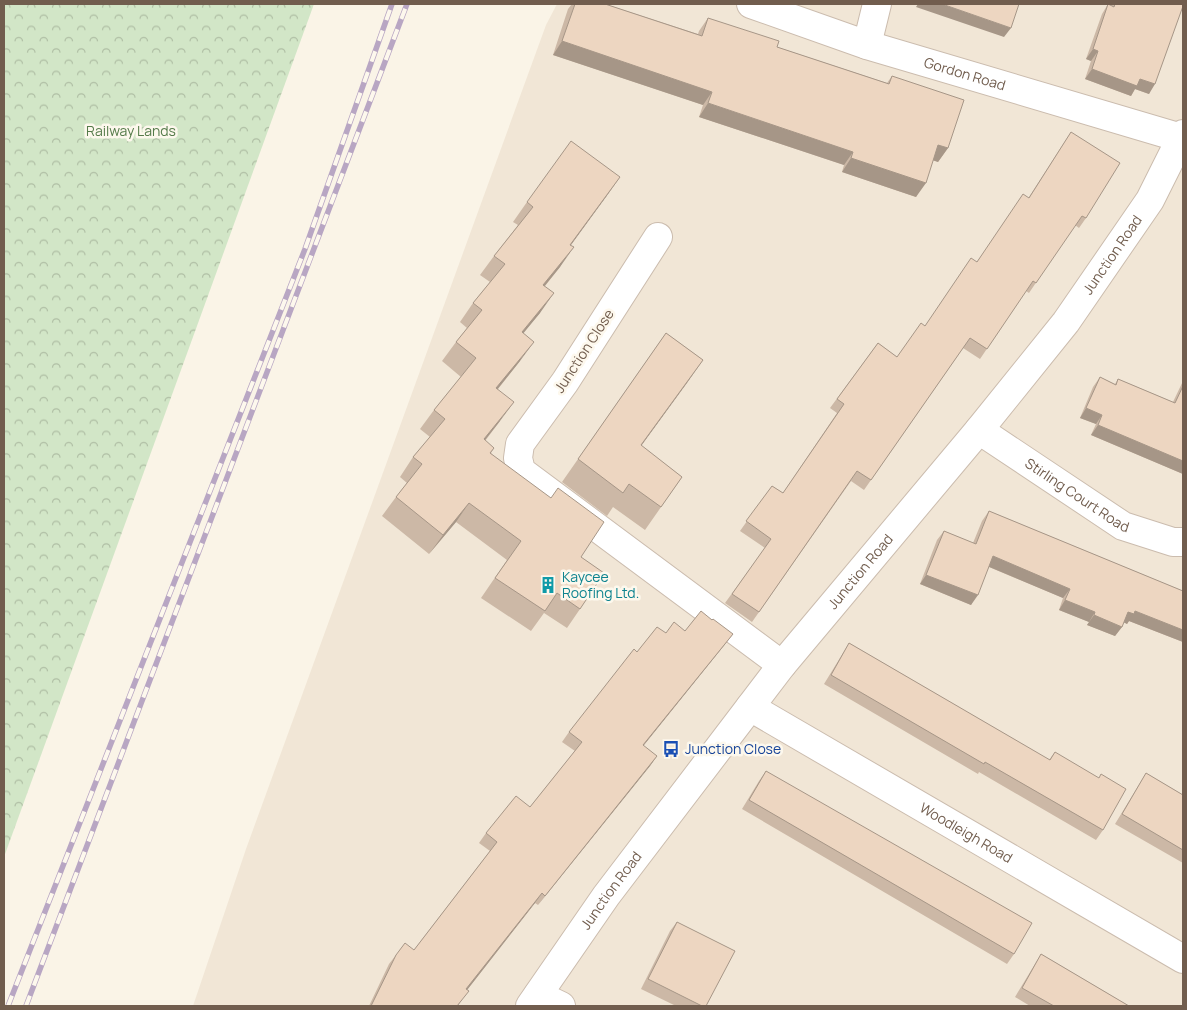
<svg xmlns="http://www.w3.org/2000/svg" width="1187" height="1010" font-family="Manrope,sans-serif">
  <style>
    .residential { fill: #f1e6d6 }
    .park { fill: url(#park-crowns) }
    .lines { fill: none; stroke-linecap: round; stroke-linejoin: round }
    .minor-casing { stroke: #cbbcae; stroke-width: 30 }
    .tertiary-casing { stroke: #cbbcae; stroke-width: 30 }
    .minor { stroke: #fff; stroke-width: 28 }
    .tertiary { stroke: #fff; stroke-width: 28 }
    .rail-casing { stroke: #b8a6c3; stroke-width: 5.5 }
    .rail { stroke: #fdf8ed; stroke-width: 4; stroke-dasharray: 11; stroke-linecap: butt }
    .wall { fill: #ccb8a6 }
    .shaded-wall { fill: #a69687 }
    .building { fill: #edd6c1; stroke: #a69687 }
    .labels { text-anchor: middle; stroke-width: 5; stroke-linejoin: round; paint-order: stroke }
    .street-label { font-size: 14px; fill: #715d4e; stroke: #fdf8ed }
    .park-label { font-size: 14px; fill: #557b4a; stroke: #fdf8ed }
    .culture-label { font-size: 14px; fill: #0d838f; stroke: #fdf8ed; text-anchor: start }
    .transit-label { font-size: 14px; fill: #164399; stroke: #fdf8ed; text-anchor: start }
  </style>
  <defs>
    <pattern id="park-crowns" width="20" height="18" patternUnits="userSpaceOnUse" patternTransform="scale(1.25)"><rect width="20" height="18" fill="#d2e6c7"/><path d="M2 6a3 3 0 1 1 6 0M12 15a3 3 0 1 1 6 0" fill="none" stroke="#afbea4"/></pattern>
  </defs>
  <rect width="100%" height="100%" fill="#faf4e7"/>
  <path class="residential" d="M557 4H1183V1006H193L246 849 546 25Z"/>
  <path class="park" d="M4 4H314L4 857Z"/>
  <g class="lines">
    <g class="minor-casing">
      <g id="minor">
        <path id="s1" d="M751 4 867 45 1181 138"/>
        <path d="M867 45 877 4"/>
        <path d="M658 237 565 382 520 444 518 458 521 471 782 665"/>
        <path id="s2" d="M979 430 1123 526 1173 542H1183"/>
        <path id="s3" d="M750 707 1183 959"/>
        <path d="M538 995 561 1006"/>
      </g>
    </g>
    <g class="tertiary-casing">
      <g id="tertiary">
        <path id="s4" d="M530 1006 606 896 782 665 979 430 1066 322 1150 200 1183 134"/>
      </g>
    </g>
    <use href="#minor" class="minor"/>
    <use href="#tertiary" class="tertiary"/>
    <g class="rail-casing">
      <path id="rail" d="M8 1006 305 249 392 4
        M26 1006 407 4"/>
    </g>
    <use href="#rail" class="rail"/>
  </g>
  <path class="wall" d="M572 4H605L698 34 699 31 708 18 777 47 887 83 892 76 948 148 938 162 933 160 916 197 842 172 844 165 699 117 703 105 553 55 568 9Z
    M1108 4 1111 6 1112 4H1183L1149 94 1135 89 1131 96 1085 79 1091 61 1086 59 1102 14Z
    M1071 132 1086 218 1079 228 1075 225 1029 293 1026 291 980 359 963 348 864 490 851 481 752 622 725 603 765 548 740 531 772 486 783 493 837 413 830 408 878 343 897 357 925 326 1029 197Z
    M620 177 571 245 560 267 545 286 540 313 523 333 520 361 498 389 500 421 485 441 494 448 491 453 581 557 580 609 567 628 544 613 531 631 481 598 507 560 456 522 429 554 382 516 396 497 407 483 400 477 413 457 430 437 420 429 434 410 461 377 442 361 456 342 467 328 460 322 473 303 490 282 480 275 494 256 518 225 513 222 527 202Z
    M666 333 703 360 641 446 682 477 645 530 613 507 607 516 562 482Z
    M1100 377 1115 384 1118 379 1173 402 1183 381V474L1091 435 1096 424 1080 418 1093 387Z
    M989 511 1183 591V642L1129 621 1127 624 1124 622 1122 627 1115 636 1087 625 1089 622 1059 610 1063 598 989 567 971 605 920 584 937 540 944 531 973 543 982 521Z
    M712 620 733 634 726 643 643 746 657 756 650 766 538 905 535 903 467 990 458 1006H369L389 964 396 955 414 950 490 851 479 843 486 833 530 807 575 751 562 742 569 732 637 652 666 633 685 631Z
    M849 643 1049 760 1055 752 1103 830 1096 840 979 772 978 774 824 684 843 653Z
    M766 771 1014 954 1007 964 742 809 759 781Z
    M1146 773 1183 795V863L1115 824 1140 783Z
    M677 922 706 1006H676L641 989 670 931Z
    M1041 954 1129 1006H1030L1015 997 1035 964Z"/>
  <path class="shaded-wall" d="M918 4H942L1011 28 1004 37 916 7Z
    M562 41 712 92 703 105 553 55Z
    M1093 49 1098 51 1091 61 1086 59Z
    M1092 69 1140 79 1155 84 1149 94 1135 89 1131 96 1085 79Z
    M708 103 853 152 844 165 699 117Z
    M938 145 948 148 938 162 929 159Z
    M851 158 926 183 916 197 842 172Z
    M620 177 606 197 557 264 570 245Z
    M574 247 560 267 530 304 543 285Z
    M554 293 540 313 508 352 522 332Z
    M534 342 520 361 483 407 496 388Z
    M703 360 687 383 625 468 641 445Z
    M514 402 500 421 470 459 484 439Z
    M1086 408 1102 415 1096 424 1080 418Z
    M1098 425 1183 461V474L1091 435Z
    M469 503 456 522 429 554 443 535Z
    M993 556 1070 589 1063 598 987 566Z
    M926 575 978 595 971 605 920 584Z
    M1065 600 1095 612 1089 622 1059 610Z
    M1135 611 1183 630V642L1129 621 1127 624 1121 621 1128 612Z
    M1094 615 1122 627 1115 636 1087 625Z
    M733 634 726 643 636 755 643 745Z
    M657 756 650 766 538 905 545 896Z
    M542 893 535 903 460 999 466 989Z"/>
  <path class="building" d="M575 4H605L702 36 708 18 779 41 777 47 889 84 892 76 964 100 948 148 938 145 926 183 851 158 853 152 708 103 712 92 562 41Z
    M942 4H1019L1011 28Z
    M1108 4 1114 7 1115 4H1183V6L1155 84 1140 79 1137 86 1092 69 1098 51 1093 49Z
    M1071 132 1120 163 1086 218 1082 216 1036 283 1033 281 987 349 970 338 871 480 857 471 759 612 732 594 771 539 746 521 772 486 783 493 844 404 837 399 878 343 897 357 921 323 925 326 971 258 977 262 1023 194 1029 198Z
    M571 141 620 177 570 245 574 247 543 285 554 293 522 332 534 342 496 388 514 402 484 439 494 448 490 453 551 498 558 488 604 522 581 557 604 573 580 609 557 593 545 611 495 578 521 541 469 503 443 535 396 497 422 464 413 457 445 419 434 410 476 358 456 342 482 310 473 303 505 264 494 256 533 207 527 202Z
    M666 333 703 360 641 445 682 477 661 507 629 484 623 493 578 459Z
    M1100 377 1116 385 1118 379 1175 403 1183 386V461L1098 425 1102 415 1086 408Z
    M989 511 1183 591V630L1135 611 1134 614 1128 612 1122 627 1094 615 1095 612 1065 600 1070 589 993 556 978 595 926 575 944 531 976 544Z
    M701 611 712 620 713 619 733 634 643 745 657 756 545 896 542 893 466 989 469 991 457 1006H371L396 955 405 943 414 950 497 842 486 833 516 796 530 807 582 742 569 732 634 649 637 652 657 627 666 633 674 622 685 631Z
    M849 643 1050 760 1055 752 1099 778 1101 774 1126 789 1103 830 985 762 984 764 831 675Z
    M766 771 1032 923 1014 954 749 800Z
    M1146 773 1183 795V850L1122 814Z
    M677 922 735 951 706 1006H702L648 979Z
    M1041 954 1129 1006H1054L1022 988Z"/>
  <defs>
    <g id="building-bare" transform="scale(1.35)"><path d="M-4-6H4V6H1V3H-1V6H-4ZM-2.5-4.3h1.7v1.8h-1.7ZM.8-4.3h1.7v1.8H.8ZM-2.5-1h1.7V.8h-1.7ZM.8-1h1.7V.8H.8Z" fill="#0f9aa8" stroke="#fdf8ed" stroke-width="2.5" paint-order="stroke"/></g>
    <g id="bus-bare" transform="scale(1.35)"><path d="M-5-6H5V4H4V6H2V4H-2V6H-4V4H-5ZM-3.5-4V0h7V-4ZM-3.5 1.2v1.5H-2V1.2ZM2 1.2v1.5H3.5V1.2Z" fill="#1a4fb4" stroke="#fdf8ed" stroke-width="2.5" paint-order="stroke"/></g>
  </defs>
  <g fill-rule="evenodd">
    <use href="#building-bare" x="548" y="585"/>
    <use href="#bus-bare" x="671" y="749"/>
  </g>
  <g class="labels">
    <g class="street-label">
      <text dy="5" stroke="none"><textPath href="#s1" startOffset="225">Gordon Road</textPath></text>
      <text dy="5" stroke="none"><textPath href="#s4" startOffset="951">Junction Road</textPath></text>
      <text transform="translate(584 351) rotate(-57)" y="5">Junction Close</text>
      <text dy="5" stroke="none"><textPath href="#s2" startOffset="118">Stirling Court Road</textPath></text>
      <text dy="5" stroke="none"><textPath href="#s4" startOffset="546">Junction Road</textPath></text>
      <text dy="5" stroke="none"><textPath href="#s3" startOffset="250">Woodleigh Road</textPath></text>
      <text dy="5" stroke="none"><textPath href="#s4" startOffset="141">Junction Road</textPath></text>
    </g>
    <g class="park-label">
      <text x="131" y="136">Railway Lands</text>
    </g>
    <g class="culture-label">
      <text x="562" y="582">Kaycee<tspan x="562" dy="16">Roofing Ltd.</tspan></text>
    </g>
    <g class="transit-label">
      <text x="685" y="754">Junction Close</text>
    </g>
  </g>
  <rect width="1187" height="1010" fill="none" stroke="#715d4e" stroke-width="10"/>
</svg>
